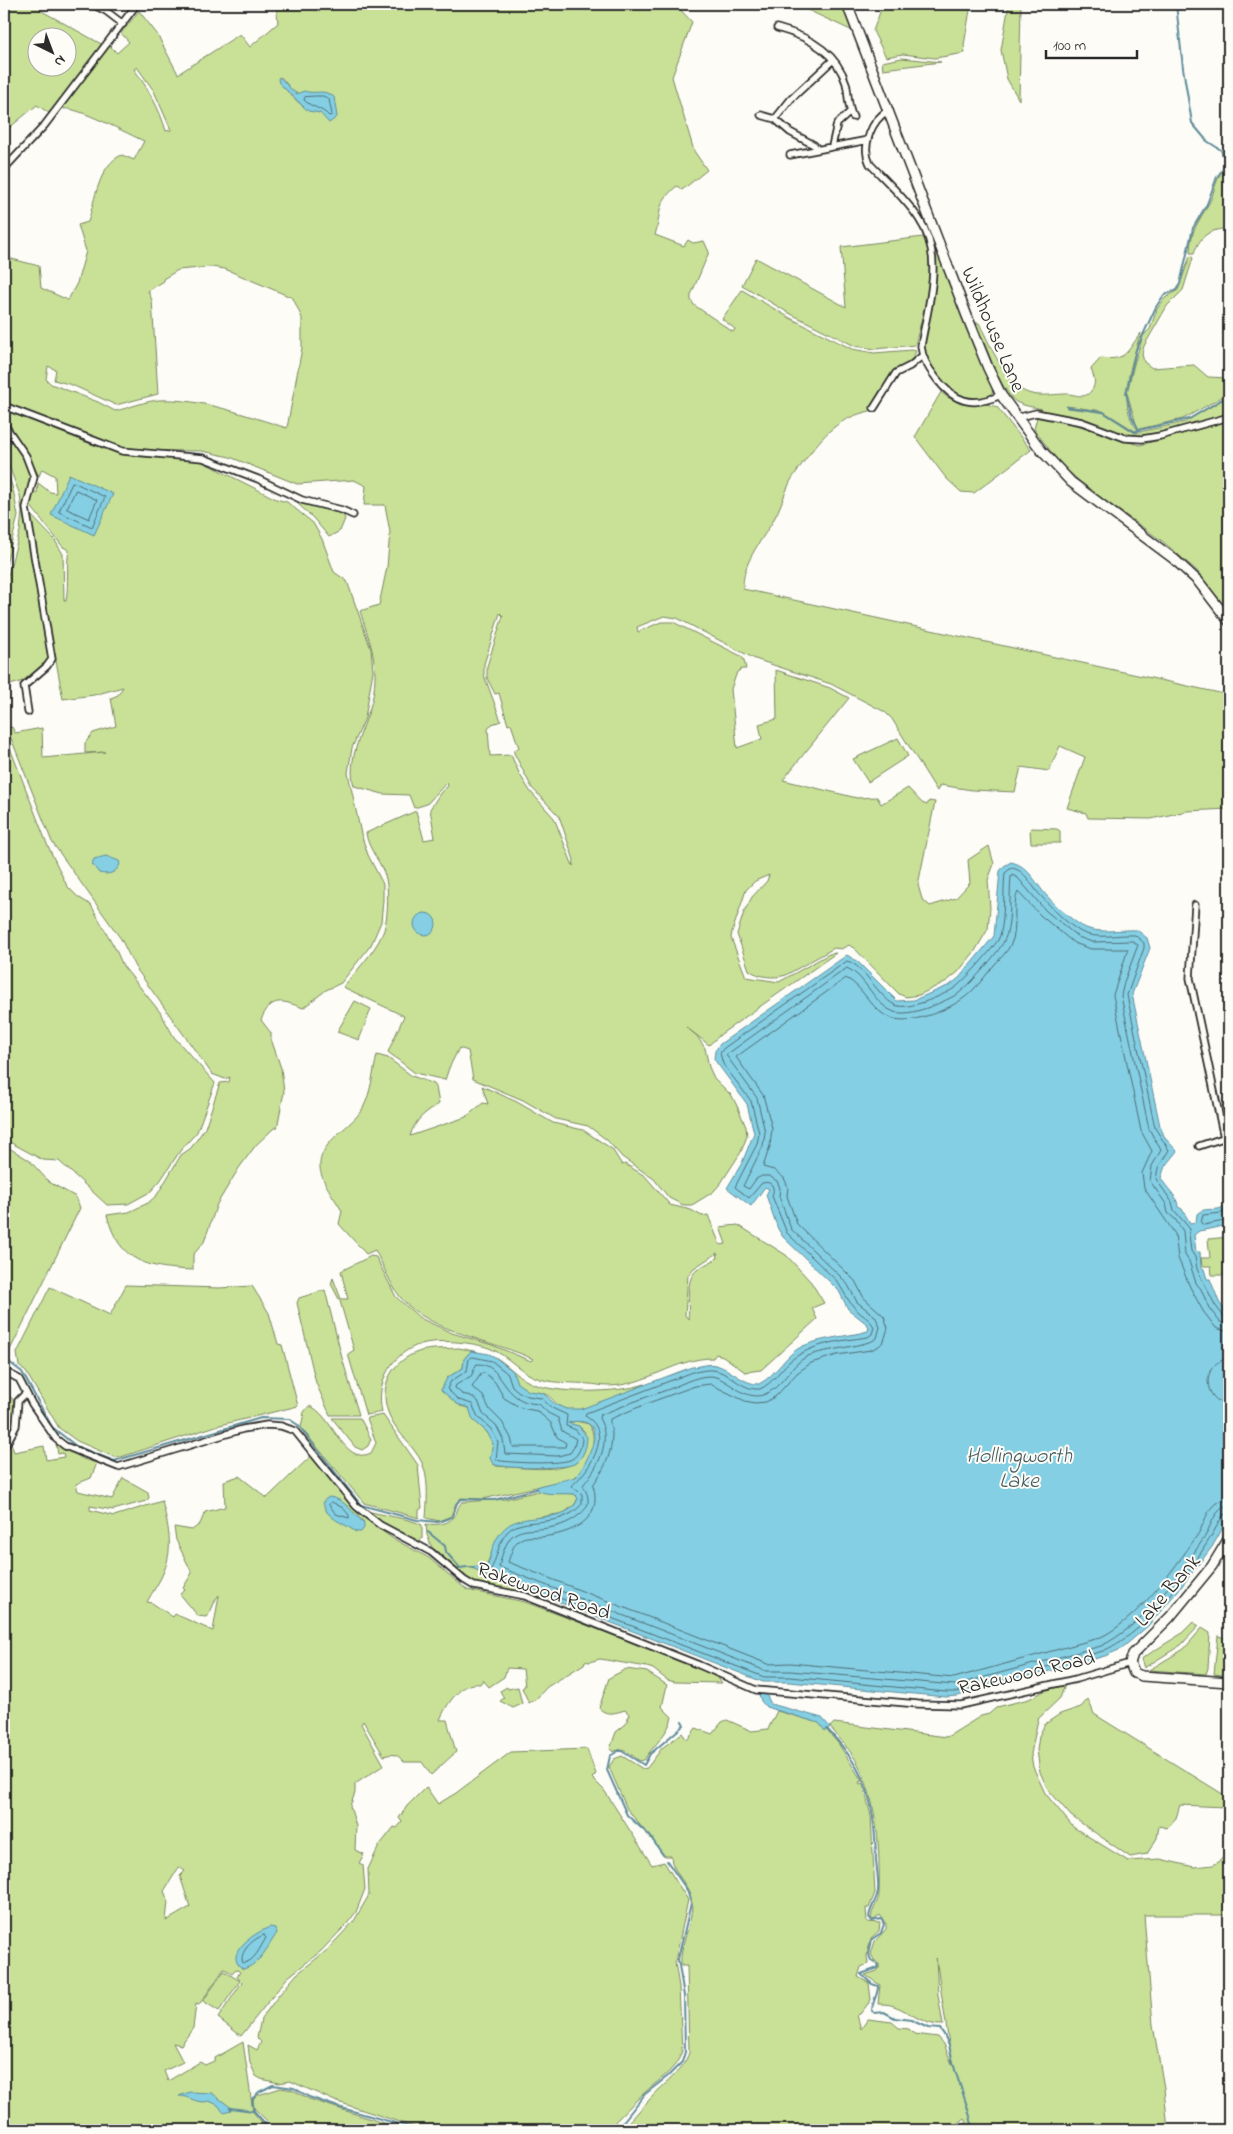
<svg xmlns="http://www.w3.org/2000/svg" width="1233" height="2134" font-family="'Indie Flower',sans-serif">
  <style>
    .green { fill: #c8e197; stroke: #7a8661; fill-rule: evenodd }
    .water { fill: #84cfe4; stroke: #608d9a }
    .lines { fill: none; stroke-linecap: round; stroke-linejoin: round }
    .shore { stroke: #4f6d75; stroke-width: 1 }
    .stream { stroke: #608d9a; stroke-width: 2 }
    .minor-casing { stroke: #2b2b2b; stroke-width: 9 }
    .secondary-casing { stroke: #2b2b2b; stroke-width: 12 }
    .minor { stroke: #fdfcf7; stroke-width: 5.5 }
    .secondary { stroke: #fdfcf7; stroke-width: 9 }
    .labels { text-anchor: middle; stroke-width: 4; stroke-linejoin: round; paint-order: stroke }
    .street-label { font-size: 21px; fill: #2b2b2b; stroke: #fdfcf7 }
    .water-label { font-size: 22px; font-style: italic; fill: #465c62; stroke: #fdfcf7 }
  </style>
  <rect width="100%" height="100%" fill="#fdfcf7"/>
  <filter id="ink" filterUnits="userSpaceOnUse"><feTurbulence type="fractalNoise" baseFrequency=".02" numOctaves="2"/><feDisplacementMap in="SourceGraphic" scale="10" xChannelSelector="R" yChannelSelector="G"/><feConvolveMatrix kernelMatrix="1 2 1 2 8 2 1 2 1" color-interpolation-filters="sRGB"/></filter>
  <g filter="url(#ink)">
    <path class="green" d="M4 4H34L41 7 40 10 103 45 49 113 37 105 4 132ZM38 38H68V68H38Z
      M276 4H675L692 22 672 77 694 151 707 170 682 190 677 186C655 204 662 212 655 235L684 246 688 240 693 243 704 241 709 252 691 295V300L694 305 733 332 735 329 722 319 742 290 790 318 852 349 874 353 912 350 916 351 911 362 894 371 870 411C838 418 824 434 805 460 800 467 794 475 790 482 784 495 780 509 773 521 760 543 742 563 743 589L1229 695V809L1187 811 1151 819 1088 818 1086 813 1067 808 1085 757 1060 746 1049 771 1021 767 1015 792 972 790 940 785 937 791 892 719 885 712 831 684 755 659 677 618 664 616 637 627 638 632 661 622H673L741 656 744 660 746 669H742L737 672 731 689 737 748 762 739 759 724 777 719 776 670 830 688 849 698 783 780 857 798 877 797 881 804 908 788 922 803 927 805 929 801 935 802 918 885 922 899 930 906 956 898 970 883 968 860 989 846 994 864 988 880 990 908 988 929 975 951 958 972 947 981 919 995 906 997 899 994 855 949 849 945 841 949 834 948 786 975C774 979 759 977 749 970L737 934 744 912 752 897 767 881 769 875 755 881 746 890 732 932 731 938 746 977 779 982 829 954 836 953 721 1034 709 1045 686 1027 697 1036 705 1048 709 1067 714 1078 732 1096 738 1108 746 1127 747 1136 741 1152 721 1183 713 1192 692 1205H683L669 1198 654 1179 622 1157 607 1140 588 1126 556 1119 523 1100 473 1079 468 1051 459 1048 449 1068 445 1080 415 1073 388 1052 404 1016 343 987C356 971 373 954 382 935 388 924 389 892 386 879 382 862 368 850 366 833L416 811 424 840 435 838 430 809 441 792 448 786 447 782 427 804 414 808 409 795 383 794 354 786C345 754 370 722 374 690 378 659 369 640 360 611L379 605 387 567 390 532 385 505H364L366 486 354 480 297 484 230 457 202 451 124 450 4 403V257L39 266 41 288 68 300 77 283 86 251 78 225 88 222C95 200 99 164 122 155L134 160 144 141C130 135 76 106 64 109L62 105 110 46 117 53 129 42 121 33 139 11 157 34 178 74 240 34 250 47 278 23ZM137 67 154 91 171 130 166 131C159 107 148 89 134 69ZM281 77 294 93H310L320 113C300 109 293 96 279 83ZM211 267 225 269 293 298 302 318V348L287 428C248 416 201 398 159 400 145 401 129 408 115 411L98 402 51 384 46 379 48 366 56 370 54 380 72 385 116 405 158 394 152 300 148 291 164 281 163 279 178 270ZM500 613 503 616 487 666V678L495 694 499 693 508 725 511 724 519 748 514 750V753L532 788 559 816 574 860 573 866 554 818 530 791 520 775 511 755 490 756 488 729 492 724 501 721 484 675V664Z
      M793 4H843L855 32 799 6Z
      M883 4H971L964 45 965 53 935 58 903 54 886 57 873 31Z
      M1009 4H1021L1019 100 1007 79 1001 50Z
      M902 58 941 62 883 69 882 62Z
      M1226 156 1229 159V228C1210 230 1201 234 1194 253H1190C1190 230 1199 222 1209 203 1213 196 1214 188 1217 181 1221 171 1225 167 1226 156Z
      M923 237 929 252 931 283 915 345 875 349 855 346 787 312 742 285 756 258 846 307 841 247Z
      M939 252 992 388 993 391 989 397C979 398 964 400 955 394 942 387 928 363 924 350 927 320 940 283 934 254Z
      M1190 256 1193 258 1183 290 1167 306 1144 346 1142 354 1144 362 1152 368 1194 365 1208 377 1229 378V393L1183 419 1139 429 1137 427 1127 393 1134 364 1143 336 1150 329 1157 309 1165 298 1178 290Z
      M976 323H979C989 342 1002 375 1019 388 1033 399 1051 394 1067 394 1076 394 1084 400 1091 391 1097 384 1094 377 1091 369L1101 358C1127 361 1126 352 1141 333 1132 360 1116 406 1138 430L1135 431 1103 411 1066 406 1067 408 1103 412 1135 433 1185 422 1229 396V414L1160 435 1134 438 1043 413 1042 409C1034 407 1023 406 1016 402 1001 392 984 341 976 323Z
      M941 392C961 410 976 399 997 407L1031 450 974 493 961 492 946 478 915 437Z
      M4 410 91 444 130 456 199 460 276 499 287 502 313 523 322 539 334 572 347 581 371 649 373 671 365 718 352 748 348 773 361 834 368 855 383 884V900L381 922 371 945 341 983 326 990 303 1008C282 1000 271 996 261 1020L271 1033V1039L281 1068 284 1092 277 1128H274L256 1145 239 1168 217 1204 204 1242 193 1255V1270C148 1268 119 1263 107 1215L129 1212 148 1203 157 1195 181 1155 191 1148 205 1128 220 1083 229 1082 230 1077 225 1079 212 1074 135 967 121 939 52 842 7 728 12 727 15 733 42 728 43 758 105 752 85 753V743L93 733 116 726 111 698 118 695 123 687 94 695 63 699 29 513 54 539 63 554 64 600 66 601C69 583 66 564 69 550L63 547 30 505 32 491 37 493 38 483 50 492 56 493 55 476 42 469 39 476 27 454 4 421Z
      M1037 417 1078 425 1120 440 1140 445 1229 421V612L1196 570 1162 541 1086 487 1060 464 1034 429Z
      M4 428 22 454 30 473 24 516 49 652 47 656 49 659C37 675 24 683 4 686V590L20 531 22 512 20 495 4 453Z
      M4 463 13 489 18 516 4 573Z
      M297 503 343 514 345 519 340 531 329 537 313 518Z
      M4 735H5L47 844 67 886 78 897 91 905 116 950 123 966 160 1012 174 1037 215 1083 197 1132 180 1151 160 1181 150 1192 128 1204 107 1205 59 1161 43 1160 4 1139Z
      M898 738 908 756 868 782 853 759Z
      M1032 828 1057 829 1060 831V843H1031L1030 830Z
      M355 1001 371 1009 359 1040 337 1032Z
      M377 1055 388 1058 412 1076 434 1084 436 1087 439 1104C425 1112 415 1120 410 1136L466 1117 483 1103 488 1104 482 1086 517 1102 553 1123 583 1130 612 1149 622 1165 625 1164 645 1176 670 1205 691 1210 702 1216 708 1215 720 1245 726 1244 720 1227 738 1225 786 1255 811 1282 824 1303 812 1308 817 1319 761 1370 745 1372 723 1356 716 1354 713 1358C675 1358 646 1386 608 1386 601 1386 595 1384 589 1384 572 1382 557 1384 540 1379 521 1374 508 1355 489 1348 473 1342 437 1339 421 1344 392 1353 375 1382 382 1412L366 1415 348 1354 354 1350 340 1301 331 1284 333 1278 341 1299H348L341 1271 371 1256 376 1257 396 1297 420 1318 452 1333 492 1345 531 1361 533 1359C493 1340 429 1332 401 1298 390 1284 383 1265 375 1250L366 1254 339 1224 342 1211C323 1179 305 1164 339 1133 348 1125 357 1118 363 1108 371 1093 373 1072 377 1055ZM717 1253 718 1258C711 1262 703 1265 697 1270 684 1280 690 1305 688 1319L685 1315 688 1275 694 1268Z
      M4 1145 29 1160 49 1182 76 1197 80 1208 8 1354 4 1350Z
      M1229 1237V1251L1224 1252 1227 1275H1212L1211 1266H1202L1201 1258H1210L1208 1239Z
      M126 1285 219 1288 252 1286 269 1313 278 1344 282 1345 298 1406 216 1426 121 1457H114L77 1441 59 1428 26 1372 19 1366 17 1353 50 1287 110 1315Z
      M325 1290 342 1358 359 1415H330L316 1383 297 1303 299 1298Z
      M459 1348 478 1352 471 1351 464 1359 463 1368 447 1378 460 1406 469 1408 478 1424 487 1432 493 1444 491 1454 496 1466C515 1467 565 1474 579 1460L585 1432 579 1426 567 1424 576 1421 589 1424C600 1441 588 1469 572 1479L483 1499 461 1498 456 1503 451 1516 439 1521 426 1518C427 1503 429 1484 424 1468 419 1452 403 1439 394 1424 375 1395 387 1361 421 1351 433 1348 447 1349 459 1348Z
      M495 1357C507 1364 517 1376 529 1382 554 1395 619 1393 645 1384 626 1393 586 1415 565 1409 557 1407 554 1399 547 1395 540 1391 532 1393 525 1390 512 1382 517 1377 510 1369 505 1365 500 1362 495 1357Z
      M4 1393 13 1399C17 1415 12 1428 4 1442Z
      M309 1406C332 1412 343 1467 371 1453L376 1443 367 1418 383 1415 418 1465 422 1508 419 1510V1518L364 1503 301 1428 304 1412Z
      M332 1418H360L371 1439 368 1446 362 1450 355 1447Z
      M11 1443 14 1452 44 1446 46 1460 64 1457 63 1453 58 1454 56 1443 83 1459 97 1463 91 1478 76 1484 78 1491 112 1499 123 1478 148 1492 149 1498 146 1501 113 1510 90 1506V1510L114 1516 162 1501C168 1525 174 1547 164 1571 160 1582 152 1592 147 1602L152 1603 173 1617 175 1614 213 1631 219 1595C213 1601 213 1611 206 1617L198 1616 180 1594 185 1590 183 1588 192 1573 176 1540 174 1527 192 1530 200 1524 205 1512 225 1507 224 1481 239 1476 267 1498 312 1455 357 1513 392 1538 429 1558 467 1590 525 1602 677 1659 707 1672 719 1679 722 1683 675 1682 667 1680 653 1669 647 1667 600 1659 589 1662 585 1661 584 1664 547 1687 536 1699 529 1703 522 1688 525 1686 523 1669 507 1668 504 1677 489 1687 483 1680 480 1684C461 1681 446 1705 440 1720H447L456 1752 431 1775 422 1762H404C397 1754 394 1753 384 1756L363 1721 361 1724 384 1765 355 1784V1793L350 1806 356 1826 355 1850 364 1854 359 1863 363 1865 365 1889 356 1912 346 1925 321 1951 287 1978 241 2036 218 2018 242 1982 237 1977 240 1972 236 1969 232 1973 224 1969 199 2005 196 2004 193 2028 181 2045 173 2043 183 2062 164 2071 168 2081 200 2062 205 2065 214 2061 215 2058 243 2042 253 2112 269 2130H4V2114L8 2113 4 2110V1462L6 1460 4 1453 8 1444ZM326 1511 358 1517 364 1522 356 1532C346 1524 334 1520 326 1511ZM179 1867 185 1871 180 1876 190 1907 166 1921 168 1901 164 1891Z
      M538 1491 574 1494 578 1498 575 1504 564 1513 535 1518 491 1554 486 1566 467 1567 475 1569 487 1577 525 1589 522 1594 480 1586 464 1578 433 1550 427 1535 426 1524C437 1525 450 1525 456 1514 458 1509 458 1506 462 1502L505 1499Z
      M364 1510C379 1515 410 1518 422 1525V1539L418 1542 385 1525Z
      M1193 1622 1199 1626 1181 1645 1144 1668 1141 1659 1181 1634Z
      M1202 1628 1210 1633 1208 1668 1206 1674 1149 1670 1184 1649Z
      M1218 1636 1229 1639V1676L1214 1674Z
      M626 1669 647 1672 667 1685 662 1707 672 1717C669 1733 652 1747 644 1760L640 1761C631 1755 623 1746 613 1752L610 1749 616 1732 626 1724 629 1714 625 1710C615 1713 606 1716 599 1708L609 1678Z
      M1065 1685 1060 1698 1038 1719 1031 1754 1033 1767 1045 1793 1073 1827 1128 1861 1160 1859 1194 1867 1213 1865 1219 1862 1229 1850V1915H1144L1153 2025 1164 2088 1168 2130H1006L1001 2126 1003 2130H957L967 2122 965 2118 950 2130H621C632 2120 641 2108 651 2098 665 2082 682 2073 689 2053L687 1966H681C679 1945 692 1926 692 1905 692 1885 671 1873 671 1856H665L627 1809 609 1767 614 1759 622 1756 643 1769 647 1768 662 1748 682 1733 687 1740 696 1728 712 1734 722 1722 727 1720 752 1731 768 1729 777 1711 820 1723 838 1743 862 1781 859 1782 860 1784 863 1783 871 1816 875 1893 869 1908H866L867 1922 880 1923 879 1931 871 1938 867 1955 868 1964 861 1967 858 1977 869 1983 871 2000 860 2014 857 2015 861 2029 868 2019 892 2022 899 2028 909 2029 914 2034 938 2037 944 2044 952 2064 936 1958 938 1995 943 2025C924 2026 911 2012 894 2006 889 2004 883 2004 878 2004L880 1985 865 1975 877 1971 879 1969V1964L874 1960 871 1954 875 1941 886 1929V1924L880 1915 874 1920 871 1918C872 1909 879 1902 879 1893 880 1850 878 1803 858 1764 851 1751 839 1738 830 1727L834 1723 947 1737 981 1716 989 1714 997 1707 1029 1699 1044 1691Z
      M507 1687 508 1689 518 1687 522 1704 513 1708 500 1701 504 1698 500 1691Z
      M1088 1699 1094 1714 1229 1798V1812L1225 1807 1180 1805 1176 1818 1167 1828 1159 1826 1157 1838 1147 1854 1130 1857 1071 1816 1047 1788 1040 1772 1037 1750 1039 1736 1045 1724 1060 1714 1081 1707Z
      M587 1749 596 1774 592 1778 604 1790 652 1865 664 1862 688 1900 675 1962 679 1987 682 2051C676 2071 658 2080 643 2094 631 2105 619 2118 607 2130H424L335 2101 290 2081 279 2083 261 2079 256 2076 250 2063 248 2045 257 2050 261 2042 257 2038 261 2019 279 1995 297 1974 326 1951 354 1921 369 1895 368 1869 379 1846 394 1827 397 1828 402 1822 399 1818 407 1806 426 1787 438 1804 456 1793 511 1752Z
      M224 1971 240 1981 219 2011 203 2001Z
      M281 2088 293 2090 309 2099 405 2130H276L254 2108 253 2100 258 2095Z"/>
    <path class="water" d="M279 77C286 82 290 90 297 94L304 91C315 95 324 88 334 97L337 117 329 123 320 113 308 111 279 83 278 79Z
      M69 474 113 494 94 535 51 515Z
      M106 856 119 861 120 864C116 874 108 875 99 873L92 864 94 859Z
      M1011 862C1026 865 1033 878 1042 890 1050 901 1074 923 1086 928 1101 934 1121 929 1137 930L1147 938 1150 948 1132 994 1160 1126 1165 1138 1177 1151 1165 1166 1161 1178C1166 1188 1178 1196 1178 1207L1182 1209 1190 1223 1196 1222 1197 1214C1203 1208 1209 1210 1218 1209 1224 1208 1223 1204 1229 1204V1225L1199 1231 1194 1235 1196 1252H1200L1201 1267 1204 1269 1207 1279H1210L1219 1302 1229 1316V1367L1226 1382 1229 1395V1513L1220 1533 1212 1547 1182 1586 1148 1626 1121 1649 1105 1656 958 1696 946 1697 789 1682H763L525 1589 487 1577 475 1569 467 1567 488 1565C491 1553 495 1536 506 1527 524 1511 570 1525 578 1498L574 1494C563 1493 544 1496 536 1489L538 1486 576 1477C584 1467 607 1427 584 1422 578 1421 573 1421 568 1423L579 1426 587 1437C587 1447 583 1459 574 1464 565 1469 502 1469 493 1464L490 1458 493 1444 487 1432 473 1420 469 1408 457 1404 441 1390 447 1378 463 1368 464 1359 471 1351 489 1354 495 1357 513 1371 517 1383 529 1391 543 1393 555 1404 566 1409H581L692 1367C700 1367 708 1363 716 1365 731 1369 744 1385 759 1384 777 1375 785 1354 803 1346 824 1337 847 1337 868 1331L869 1327 867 1324 848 1309 839 1291 832 1284 783 1237 778 1229 766 1195 769 1189 765 1187 751 1206 727 1188 742 1163 754 1133 747 1104 714 1059 715 1051 720 1044 847 955 858 962 897 1001 914 1000 950 985 959 978 994 936 1000 871 1004 866Z
      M414 924a11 11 0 1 1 22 0a11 11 0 1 1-22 0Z
      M329 1497C344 1498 353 1513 364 1523V1528L361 1532H356C343 1522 325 1519 323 1501Z
      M759 1694H766L771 1704 822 1718 830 1727 825 1731 819 1723 766 1707 761 1701Z
      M270 1927 275 1928 277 1933C268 1946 260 1965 243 1969 221 1954 256 1932 270 1927Z
      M190 2092 212 2093 229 2106 231 2110 223 2112 218 2105 209 2101C198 2105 187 2095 179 2096Z"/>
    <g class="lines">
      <path class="shore" d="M316 96H323L329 99 332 115 329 116C321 107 312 108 304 100L305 97Z
        M73 482 105 497 92 527 59 512Z
        M76 490 97 500 89 519 67 509Z
        M1229 1209 1221 1213 1203 1215 1201 1223 1204 1225 1229 1220
        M1229 1318 1224 1317 1215 1305 1197 1269 1195 1257 1191 1251 1189 1235 1190 1229 1174 1210 1172 1202 1156 1179 1158 1168 1169 1150 1155 1128 1127 995 1144 948V943L1135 935C1118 934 1097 940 1081 932 1067 924 1052 908 1041 896 1032 887 1025 869 1011 868L1005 873C1003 889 1005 925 999 938 995 947 962 984 953 989 941 996 908 1011 895 1005 878 997 864 965 847 961L724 1048 720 1053 723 1064 751 1101 759 1133 757 1144 735 1187 749 1198 762 1183C773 1180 775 1189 772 1196L787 1233 836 1280C843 1289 847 1300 854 1307 860 1315 870 1318 874 1327L872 1334 868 1337C840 1341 811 1343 789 1362 779 1371 773 1383 760 1389 742 1391 730 1372 713 1370 706 1369 699 1372 693 1372L586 1413 585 1416C615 1432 589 1472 571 1486L582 1494V1504C559 1531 525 1514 507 1532 498 1543 497 1559 490 1571L764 1677H790L946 1692H957L1103 1651C1153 1629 1198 1562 1223 1515L1229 1513
        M1229 1325 1220 1322 1209 1308 1201 1289 1196 1283 1189 1261 1185 1255 1183 1231 1175 1219 1168 1213 1166 1204 1150 1181 1152 1166 1161 1150 1149 1129 1121 996 1124 982 1138 945 1133 941 1092 942 1078 937 1045 910 1018 878 1012 875 1011 877C1009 894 1012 926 1004 941 999 952 967 989 956 995 941 1003 911 1017 894 1012 874 1005 866 976 847 968L726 1055 757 1098 765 1132 763 1146 743 1186 749 1189 756 1179 762 1176H769L777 1181 780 1188 779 1196 791 1229 840 1276 848 1285 857 1302 875 1316 880 1327 877 1338C869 1346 824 1349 808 1356 790 1364 782 1389 763 1395 743 1401 726 1376 710 1376 694 1376 679 1386 664 1391 642 1398 621 1407 600 1415L599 1418C612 1441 599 1466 583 1485 589 1497 592 1505 579 1515 568 1524 554 1528 539 1529 530 1530 522 1529 513 1535 505 1542 501 1558 499 1567L766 1671H790L955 1685 1101 1646C1141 1627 1178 1577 1202 1541 1209 1532 1211 1519 1219 1511 1222 1507 1225 1507 1229 1507
        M1229 1332 1216 1328 1203 1311 1190 1287 1178 1258 1175 1234 1144 1188 1142 1173 1152 1151 1141 1131 1113 995 1128 949H1091L1074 943 1040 915 1018 892C1011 904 1019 929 1011 944 1007 952 1000 959 994 965 987 974 980 983 972 991 957 1007 913 1026 891 1018 872 1012 864 987 846 978L736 1057 763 1095 772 1128 770 1146 763 1167 774 1170 784 1178 788 1187 787 1196 797 1224 845 1271 855 1281 864 1298 884 1316 888 1328 884 1341 879 1346 871 1350 837 1355 811 1363 797 1373 776 1396 766 1402 755 1403 745 1401 710 1384 695 1386 651 1402 610 1419C609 1424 612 1429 612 1434 612 1454 604 1470 593 1485 604 1521 570 1534 541 1537 533 1537 525 1535 518 1541 513 1545 510 1556 508 1562L768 1664 790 1663 954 1678 1099 1638C1136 1621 1173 1571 1196 1537 1203 1528 1205 1515 1212 1507 1217 1501 1223 1499 1229 1499
        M473 1357 492 1361 508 1374 512 1386 519 1392 528 1396 541 1398 552 1408 567 1415 566 1426 576 1430 582 1438C582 1445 579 1455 572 1459 564 1465 508 1463 496 1460L498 1442 491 1429 478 1417 472 1404 459 1400 447 1389 451 1381 467 1371 469 1359Z
        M1229 1359C1201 1360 1201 1403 1229 1404
        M477 1364C505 1363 500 1403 539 1404L548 1413 558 1418 562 1431 576 1439 574 1447 570 1453 558 1456 505 1454 503 1439 496 1425 483 1414 478 1401 471 1396 462 1394 455 1388 456 1385 471 1376Z
        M485 1373 495 1382 504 1398 521 1408 537 1411 551 1423 557 1437 566 1443 565 1447H513L511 1438 502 1422 490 1410 483 1396 472 1387 481 1374Z
        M332 1502 343 1508 349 1515V1518L336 1514 329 1505Z
        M264 1935 266 1938C260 1947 255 1962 243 1963 238 1952 254 1938 264 1935Z"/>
      <path class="stream" d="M1176 4 1183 68 1192 123 1207 141 1221 150 1224 159 1223 169 1217 177 1207 204 1193 228 1180 284 1176 290 1164 295 1156 307 1136 350 1126 393 1132 417 1139 430 1189 419 1229 395
        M1067 407 1103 412 1135 432 1139 430
        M4 1358 22 1372 52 1427 76 1446 114 1461 261 1418 289 1419 298 1425 361 1505 417 1520 438 1522 452 1517 457 1503 461 1499 494 1500 536 1489
        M428 1532 445 1546 446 1552 460 1568 467 1567
        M827 1729C868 1772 875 1802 876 1861 877 1871 879 1882 878 1891 877 1900 870 1908 869 1917L872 1921 881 1919 884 1924 881 1933 872 1939 869 1954 871 1961 878 1965V1968L861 1974 872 1984 878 1986C878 1996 872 2001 872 2011L875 2013 884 2012 895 2018 911 2020 928 2028 940 2029C951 2042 951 2058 956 2073 962 2092 970 2111 973 2130
        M663 1855 650 1836 627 1815 607 1770 610 1756 620 1750 644 1765 650 1754 684 1725 682 1721
        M230 2108 254 2111
        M271 2130 254 2111 252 2099 259 2092 273 2085 294 2088 309 2097 338 2107 420 2130
        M614 2130 622 2123 645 2094 668 2076 682 2062 685 2052 684 1996 678 1959 691 1903 687 1890 667 1861"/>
      <g class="minor-casing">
        <path id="minor" d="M92 4 106 11 123 24
          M777 28C807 36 836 51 846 83 849 95 847 106 853 117
          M889 110C871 120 861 146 870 164 887 182 906 199 919 219 945 257 928 304 921 346 922 358 928 368 936 378 954 402 972 408 1001 395
          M761 115 775 119 790 132 814 145 817 149
          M775 119 791 99 833 60
          M832 146 837 124 850 112
          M790 155 868 140
          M4 169 44 126 137 4
          M4 406 122 451 203 458 258 479 302 500 342 510 353 515
          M874 408 896 373 910 366 922 356
          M1016 418 1036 413 1082 422 1125 438 1142 439 1160 436 1229 417
          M4 424 26 456 34 477 26 508 52 659 47 666 24 686 28 712
          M1195 905 1190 978 1224 1138
          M1199 1146 1229 1136
          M4 1371 19 1379 32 1404 56 1439 65 1446 118 1467 243 1429 267 1425 281 1426 295 1431 356 1506 380 1525 431 1552 464 1580 474 1586 525 1596 699 1665 756 1690 918 1704 961 1705 1076 1679 1130 1663
          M4 1448 16 1426 18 1401 25 1394"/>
      </g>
      <g class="secondary-casing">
        <path id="secondary" d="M847 4 967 316 988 368 1001 395 1041 450 1071 482 1174 559 1198 581 1229 621
          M1229 1538 1212 1566 1170 1617 1133 1654 1130 1663 1134 1673 1142 1676 1229 1682"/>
      </g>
      <use href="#minor" class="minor"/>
      <use href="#secondary" class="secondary"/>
    </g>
  </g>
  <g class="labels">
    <g class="street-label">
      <text transform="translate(994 329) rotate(67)" y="7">Wildhouse Lane</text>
      <text transform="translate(544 1590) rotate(19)" y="7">Rakewood Road</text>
      <text transform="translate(1167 1590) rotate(-49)" y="7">Lake Bank</text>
      <text transform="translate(1026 1672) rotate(-13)" y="7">Rakewood Road</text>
    </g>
    <g class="water-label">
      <text x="1019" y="1462">Hollingworth<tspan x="1019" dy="25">Lake</tspan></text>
    </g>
  </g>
  <rect width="1233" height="2134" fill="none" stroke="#fdfcf7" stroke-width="20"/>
  <rect x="10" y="10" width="1213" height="2114" fill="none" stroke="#2b2b2b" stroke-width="2" filter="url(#ink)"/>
  <g transform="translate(52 52) rotate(138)"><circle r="24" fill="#fdfcf7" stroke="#a9a8a5"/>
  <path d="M0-4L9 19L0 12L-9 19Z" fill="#2b2b2b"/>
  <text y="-8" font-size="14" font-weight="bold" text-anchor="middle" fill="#2b2b2b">N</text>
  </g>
  <path d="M1046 50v8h91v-8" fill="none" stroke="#2b2b2b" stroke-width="2.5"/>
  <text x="1053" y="50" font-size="15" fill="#2b2b2b" stroke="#fdfcf7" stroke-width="4" paint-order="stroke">100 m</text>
</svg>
